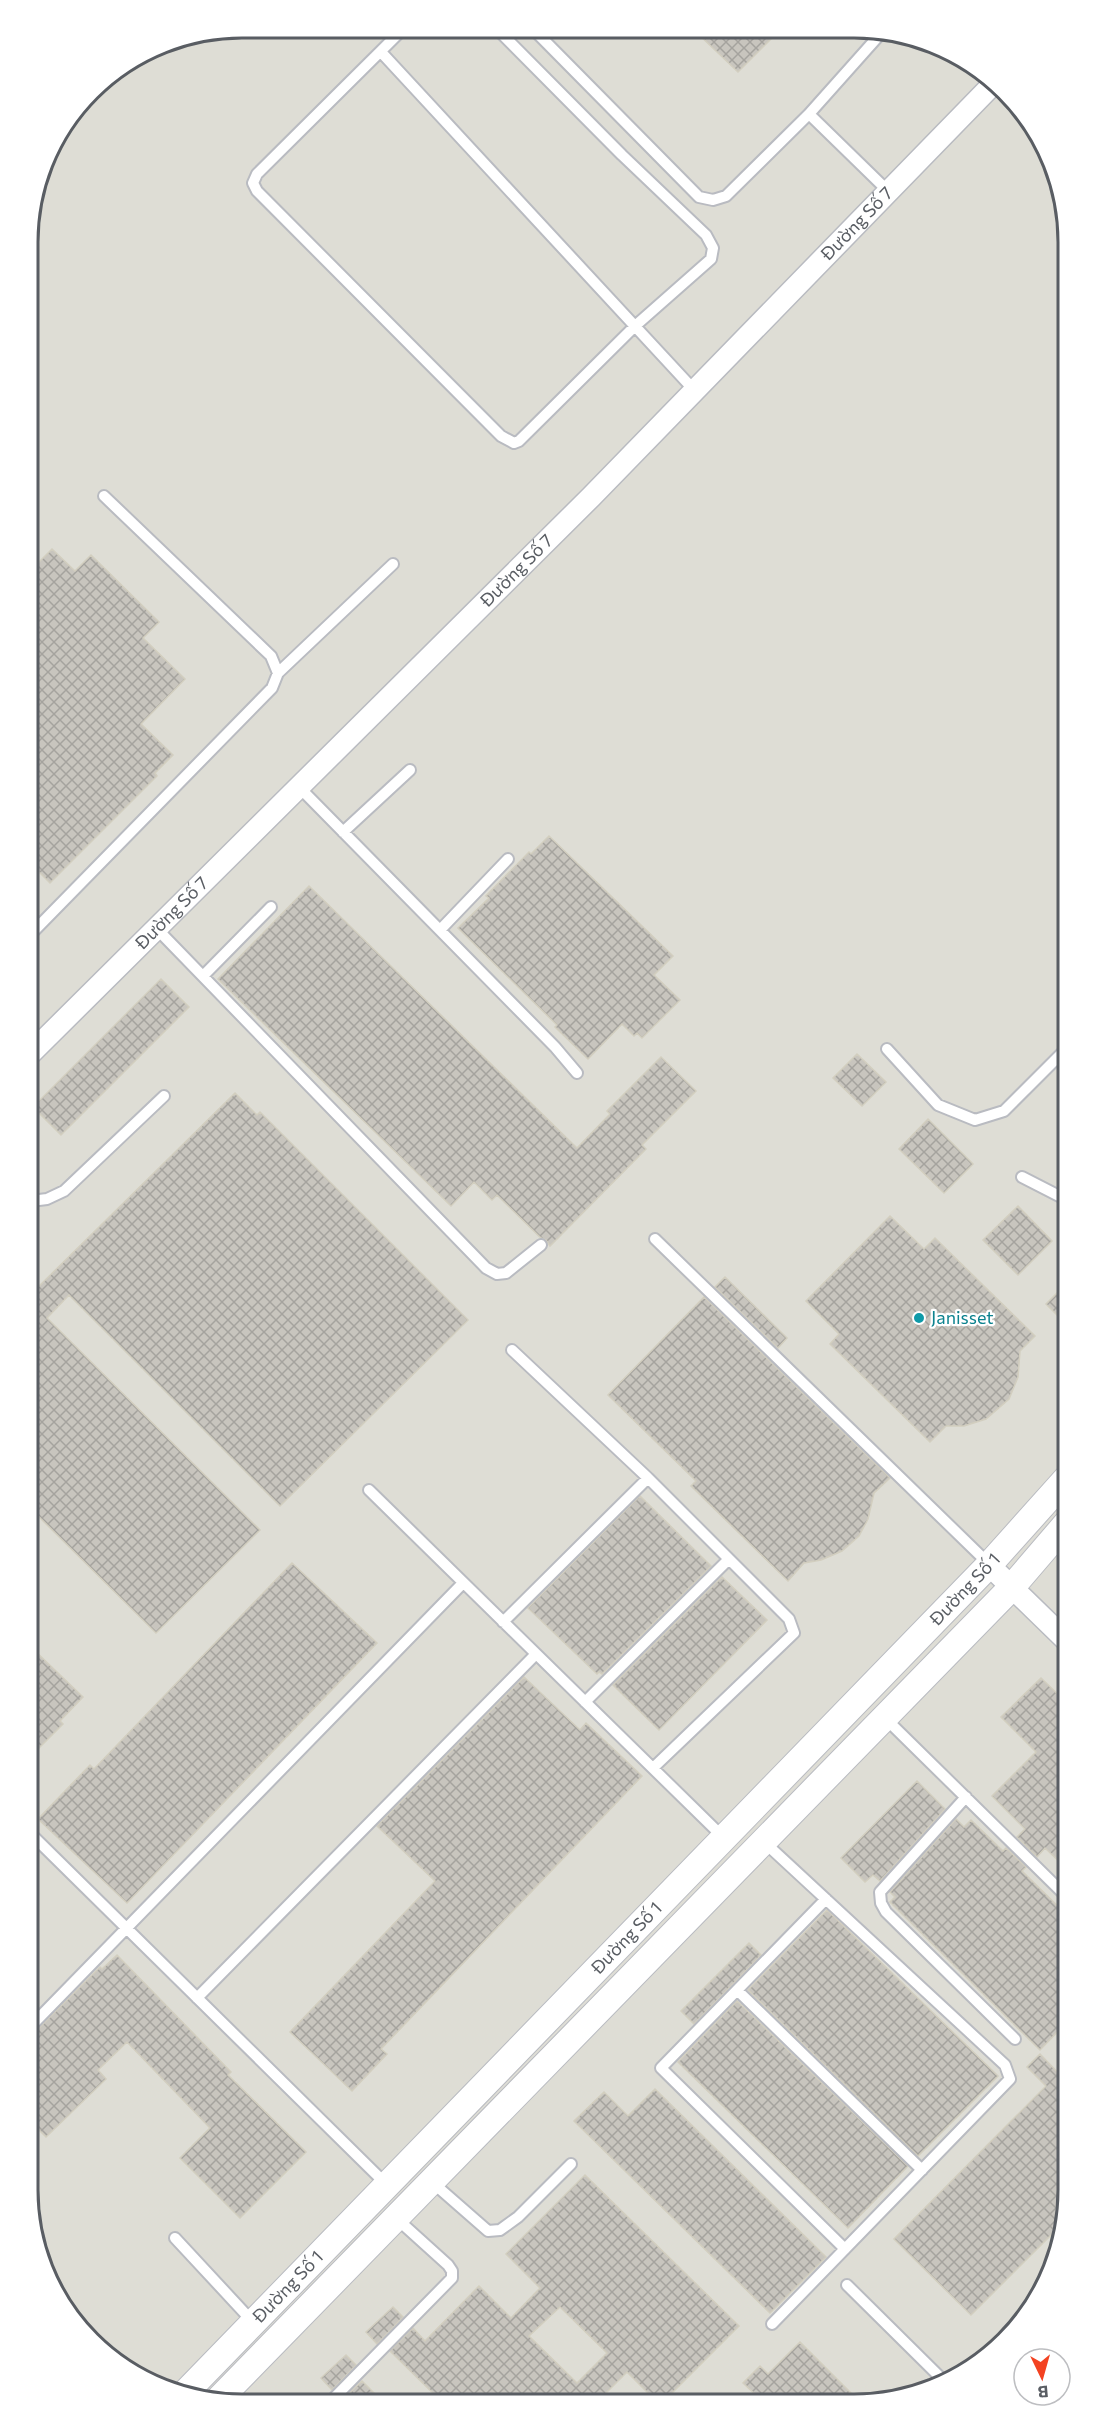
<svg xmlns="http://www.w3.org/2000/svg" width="1096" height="2431" font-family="Commissioner,sans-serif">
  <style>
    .industrial { fill: #deddd5 }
    .building { fill: url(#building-cross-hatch); stroke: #d2cebf; stroke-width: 1.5; fill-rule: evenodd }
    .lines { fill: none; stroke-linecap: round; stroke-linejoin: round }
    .service-casing { stroke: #b9bbc1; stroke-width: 14 }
    .minor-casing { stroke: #b9bbc1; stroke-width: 24 }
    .tertiary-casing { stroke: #b9bbc1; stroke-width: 28 }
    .service { stroke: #fff; stroke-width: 10 }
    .minor { stroke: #fff; stroke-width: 21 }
    .tertiary { stroke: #fff; stroke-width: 26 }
    .culture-dot { fill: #0f9aa8; stroke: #fff; stroke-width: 2 }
    .labels { text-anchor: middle; stroke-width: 4.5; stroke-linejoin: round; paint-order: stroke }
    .street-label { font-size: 18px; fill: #595d63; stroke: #fff }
    .culture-label { font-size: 18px; fill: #0d838f; stroke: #fff; text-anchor: start }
    .rim { fill: none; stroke: #595d63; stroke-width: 3 }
  </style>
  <defs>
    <pattern id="building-cross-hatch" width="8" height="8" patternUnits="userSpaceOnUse" patternTransform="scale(1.5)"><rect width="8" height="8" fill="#c8c5be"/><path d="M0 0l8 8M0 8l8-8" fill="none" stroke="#a5a39e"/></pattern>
  </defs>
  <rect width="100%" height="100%" fill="#eeece1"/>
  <path class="industrial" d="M242 27 896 31 996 81 1033 123 1062 186 1069 2204 1053 2271 1016 2331 973 2368 910 2397 200 2400 100 2350 63 2308 34 2245 27 227 49 146 100 81 160 43Z"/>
  <path class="building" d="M694 30H780L738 72Z
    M52 549 75 571 91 555 159 622 143 638 185 679 141 724 173 755 155 773 157 776 50 883 30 863 29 572Z
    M549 836 673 956 654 975 680 1000 642 1038 637 1033 634 1036 622 1024 588 1059 555 1027 557 1025 458 928 489 898 486 896 529 852 531 854Z
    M309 886 577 1148 610 1114 607 1111 661 1057 696 1091 642 1145 646 1149 550 1246 546 1240 541 1238 497 1195 492 1200 474 1182 451 1206 218 979Z
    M161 979 189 1007 61 1135 33 1107Z
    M857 1054 886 1082 862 1106 833 1078Z
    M235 1093 257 1115 260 1112 468 1320 280 1506 69 1295 47 1318 260 1530 156 1633 32 1510 31 1294Z
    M928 1119 973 1164 944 1193 899 1149Z
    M1018 1206 1052 1241 1018 1275 983 1240Z
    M890 1216 924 1249 935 1238 1035 1336 1020 1351 1018 1377 1009 1399 986 1419 964 1426H946L930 1442 830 1344 839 1334 806 1301Z
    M725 1277 787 1338 778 1348 715 1287Z
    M1065 1285V1323L1046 1304Z
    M704 1297 890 1478 874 1493 868 1519 859 1536 842 1551 821 1560 804 1563 788 1581 691 1486 696 1481 608 1395Z
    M640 1496 711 1566 602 1674 599 1672 597 1674 528 1608Z
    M292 1563 377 1643 127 1903 38 1819 90 1765 94 1769Z
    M722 1577 767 1620 659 1730 613 1685Z
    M32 1648 83 1697 60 1721 63 1724 33 1754Z
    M524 1677 580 1730 586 1723 642 1776 381 2049 387 2054 352 2091 290 2032 435 1881 377 1826Z
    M1041 1678 1067 1703V1869L1045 1848 1037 1857 1017 1837 1025 1829 992 1796 1036 1752 1001 1717Z
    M917 1781 945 1809 880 1881 873 1875 865 1882 841 1858Z
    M956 1819 964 1827 971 1820 1003 1851 1006 1848 1026 1867 1022 1871 1068 1916V2021L1040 2050 890 1902 895 1897 890 1892Z
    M827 1910 998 2076 918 2156 748 1990Z
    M749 1943 761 1955 694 2024 681 2011Z
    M117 1955 231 2072 228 2075 306 2152 240 2218 180 2158 210 2128 127 2042 98 2070 106 2079 46 2137 34 2125V2033L100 1967 102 1969Z
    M737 2001 908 2166 848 2228 678 2062Z
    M1040 2054 1068 2083 1069 2204 1064 2222 971 2315 894 2239 1046 2086 1027 2067Z
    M655 2089 826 2257 770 2313 574 2121 604 2092 628 2116Z
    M585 2175 739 2326 667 2398H653L627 2372 601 2398 439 2399 390 2351 413 2328 425 2341 479 2286 511 2318 540 2288 506 2254ZM560 2307 607 2353 577 2383 529 2336Z
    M393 2307 403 2317 377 2344 366 2332Z
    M800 2342 855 2397H758L743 2383 760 2366 768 2374Z
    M346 2355 356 2365 332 2390 321 2378Z
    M362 2381 380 2399H343Z"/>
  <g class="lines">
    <g class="service-casing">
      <path id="service" d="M404 28 257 174 253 183 257 191 501 436 514 443 519 441 635 326 711 259 713 248 706 235 622 155 497 29
        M533 29 699 197 713 200 726 196 809 114
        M883 31 809 114 889 192
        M381 52 695 391
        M278 673 393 564
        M299 787 555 1047 577 1073
        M343 832 410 770
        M157 929 486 1268 497 1274 506 1273 541 1245
        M440 930 508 859
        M30 935 272 688 278 673 271 656 104 496
        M203 976 271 907
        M887 1049 938 1105 975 1120 1004 1111 1065 1050
        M1022 1177 1065 1199
        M31 1201 47 1199 64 1191 164 1096
        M655 1239 989 1564
        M512 1350 648 1478 789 1619 794 1633 653 1768
        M369 1490 724 1838
        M503 1622 648 1478
        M585 1702 729 1559
        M885 1718 1067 1897
        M966 1797 880 1892 881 1903 886 1912 1015 2039
        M33 1836 387 2185
        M763 1841 1005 2065 1010 2079 772 2324
        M826 1899 661 2068 845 2249
        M737 1990 922 2170
        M197 1998 536 1654
        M34 2023 463 1583
        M1068 2049 1066 2057 1068 2069
        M432 2182 488 2231 500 2230 518 2217 571 2164
        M175 2238 253 2322
        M847 2285 944 2381
        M333 2399 452 2278V2271L448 2265 396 2218"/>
    </g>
    <g class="minor-casing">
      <g id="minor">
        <path id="s1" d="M30 1054 591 497 996 81"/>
        <path d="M989 1565 1067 1641"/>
      </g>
    </g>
    <g class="tertiary-casing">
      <g id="tertiary">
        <path id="s2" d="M185 2393 989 1565 1066 1479"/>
        <path d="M218 2400 1012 1587 1066 1524"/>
      </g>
    </g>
    <use href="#service" class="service"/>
    <use href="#minor" class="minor"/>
    <use href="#tertiary" class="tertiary"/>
  </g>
  <circle class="culture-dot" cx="919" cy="1318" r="6"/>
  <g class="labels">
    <g class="street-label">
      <text dy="6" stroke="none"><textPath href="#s1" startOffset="1172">Đường Số 7</textPath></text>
      <text dy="6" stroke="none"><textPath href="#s1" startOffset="686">Đường Số 7</textPath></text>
      <text dy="6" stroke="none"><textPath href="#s1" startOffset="200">Đường Số 7</textPath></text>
      <text dy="6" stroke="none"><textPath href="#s2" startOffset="1120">Đường Số 1</textPath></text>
      <text dy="6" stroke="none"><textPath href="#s2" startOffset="634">Đường Số 1</textPath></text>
      <text dy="6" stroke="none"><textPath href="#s2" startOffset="148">Đường Số 1</textPath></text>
    </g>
    <g class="culture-label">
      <text x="931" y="1324">Janisset</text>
    </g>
  </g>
  <path d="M0 0H1096V2431H0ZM242 38H854A204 204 0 0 1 1058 242V2190A204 204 0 0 1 854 2394H242A204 204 0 0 1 38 2190V242A204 204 0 0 1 242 38Z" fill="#fff" fill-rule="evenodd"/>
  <path class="rim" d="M242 38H854A204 204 0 0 1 1058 242V2190A204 204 0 0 1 854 2394H242A204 204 0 0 1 38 2190V242A204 204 0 0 1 242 38Z"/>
  <g transform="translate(1042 2377) rotate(175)"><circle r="28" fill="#ffffff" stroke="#bdbec1" stroke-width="1.5"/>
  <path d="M0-4.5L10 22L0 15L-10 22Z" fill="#f34221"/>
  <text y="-9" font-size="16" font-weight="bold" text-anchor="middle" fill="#595d63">B</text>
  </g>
</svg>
